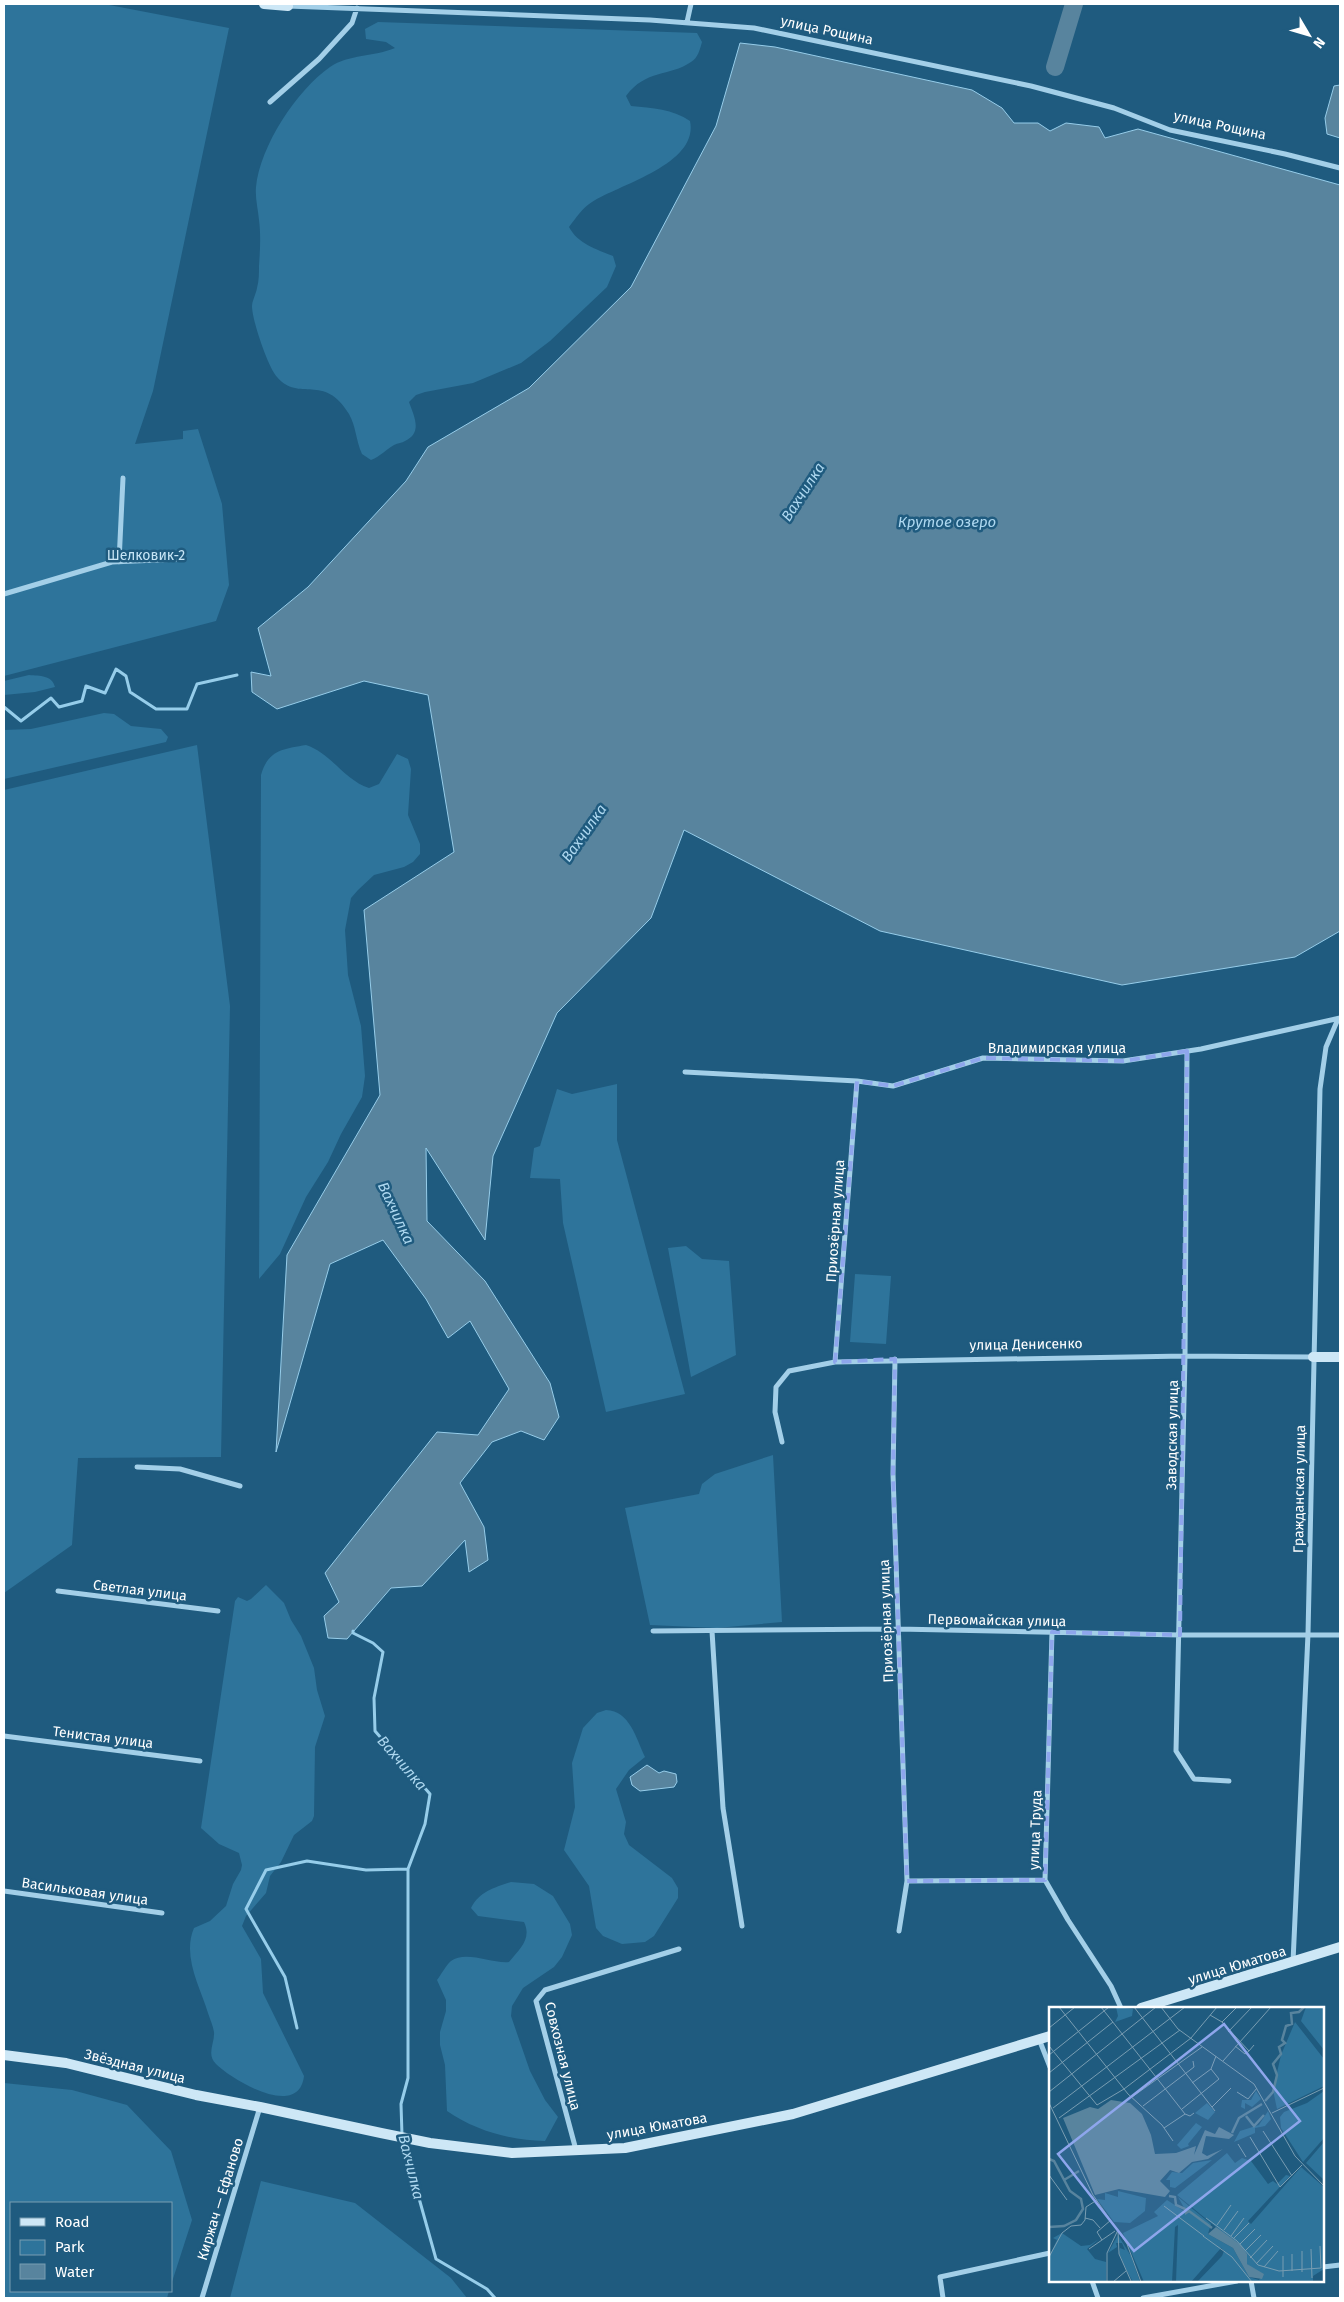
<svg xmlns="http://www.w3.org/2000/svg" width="1344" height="2302" font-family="'Fira Sans',sans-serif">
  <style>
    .green { fill: #2e749b }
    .water { fill: #58849e; stroke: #96cdea }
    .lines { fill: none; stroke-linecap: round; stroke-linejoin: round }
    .stream { stroke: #96cdea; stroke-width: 3 }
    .river { stroke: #58849e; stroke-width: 18 }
    .street { stroke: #a3cfe8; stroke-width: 5 }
    .secondary { stroke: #cde7f6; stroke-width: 10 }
    .marked { fill: none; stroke: #8ea6ec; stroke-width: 4; stroke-dasharray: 10 6; stroke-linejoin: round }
    .labels { text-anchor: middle; stroke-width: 5; stroke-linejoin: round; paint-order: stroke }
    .street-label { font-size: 14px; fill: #fff; stroke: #1f5b7f }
    .park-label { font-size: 14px; fill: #c7e5f6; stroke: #1f5b7f }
    .water-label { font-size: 15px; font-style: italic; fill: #aed8f0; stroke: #1f5b7f }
    .inset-river { fill: none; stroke: #58849e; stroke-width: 2.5 }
    .inset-road { fill: none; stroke: #799db2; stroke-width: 1 }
    .view { fill: #8ea6ec; fill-opacity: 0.15; stroke: #8ea6ec; stroke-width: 2.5 }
    .inset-edge { fill: none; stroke: #fff; stroke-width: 2.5 }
  </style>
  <rect width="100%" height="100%" fill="#1f5b7f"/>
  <path class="green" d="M4 4H104L229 28 153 391 135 444 183 439V431L198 429 222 504 229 585 216 621 4 676Z
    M378 22 697 33 702 42C700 49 698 58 691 62 669 77 646 69 626 96L631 106C652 108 673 109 690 121 699 164 620 184 592 202 582 208 576 218 569 227 578 244 596 249 613 256L616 266 607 287 550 341 521 363 473 383 425 392 416 395 409 402C414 416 423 433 405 441 402 443 398 443 394 445 385 450 381 456 371 460L362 454C356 441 356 426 349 414 324 372 299 403 277 377 268 367 252 320 252 306 252 301 256 294 257 288 259 281 259 273 259 266 260 251 261 235 259 220 258 209 255 198 256 187 260 146 297 90 330 67 349 54 374 57 395 48L386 42 366 39 365 29Z
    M29 675C40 676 52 675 55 687L35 692 4 695V681Z
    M104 713 114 714 131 726 161 729 168 737 166 742 4 779V730L31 729Z
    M197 745 230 1006 221 1457 78 1458 72 1545 4 1593V790Z
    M306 745C331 753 344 780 369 788L379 784 397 754 408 759 411 769 408 815 420 844V854L413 862 404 867 374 875 358 890 351 898 345 930 348 975 361 1026 365 1076 362 1097 341 1134 328 1162 306 1197 280 1254 259 1279 261 775C268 750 283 749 306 745Z
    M617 1084V1140L685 1394 606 1412 563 1223 560 1179 530 1178 534 1148 540 1146 557 1089 572 1094Z
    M686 1246 702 1259 729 1261 736 1355 691 1377 668 1248Z
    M855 1274 891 1276 886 1344 850 1342Z
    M773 1455 782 1622 717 1628 650 1625 625 1508 699 1494 702 1484 715 1474Z
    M266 1585 284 1603 291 1620 301 1636 314 1668 317 1690 325 1716 315 1747 314 1816 312 1821 294 1835 281 1862 270 1876 266 1893 246 1916 242 1926 261 1959 263 1993 304 2076C299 2120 232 2080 216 2064 206 2054 215 2043 214 2032 213 2026 210 2019 208 2013 200 1987 182 1956 194 1928L210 1921 226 1906 233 1884 241 1870 242 1865 239 1853 219 1844 201 1828 235 1601 238 1597 247 1601 251 1599Z
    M606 1710C630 1711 636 1738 645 1757L629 1770 616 1789 626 1822 624 1834 629 1845 672 1878 678 1888V1898L654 1936 645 1942 622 1944 603 1936 596 1928 589 1886 564 1850 575 1807 572 1763 583 1728 597 1713Z
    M511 1882 534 1884 553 1896 570 1924 572 1935 562 1957 554 1967 523 1988 512 2006 511 2016 530 2071 545 2100 558 2117 545 2141C510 2140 476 2131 447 2111L445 2065 440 2045V2032L446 2011V2000L437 1980C441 1975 446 1965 451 1961 466 1950 492 1964 509 1962 520 1949 532 1939 524 1922L478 1916 471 1908C480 1891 494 1888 511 1882Z
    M4 2083 72 2090 127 2105 171 2151 192 2220 171 2285V2203H11V2291H169L167 2298H4Z
    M261 2181 355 2203 451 2278 467 2298H230Z"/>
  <path class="water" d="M740 43 775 47 972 90 1002 108 1014 123H1038L1050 131 1066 123 1099 127 1105 138 1138 129 1340 185V931L1295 957 1122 985 880 931 684 830 651 918 557 1013 493 1156 485 1240 426 1148 427 1221 485 1281 550 1383 559 1417 544 1440 521 1431 492 1442 460 1483 484 1527 488 1560 469 1572 465 1540 422 1586 391 1588 347 1639 328 1638 324 1616 339 1602 325 1573 437 1432 478 1435 509 1389 470 1321 448 1338 426 1299 383 1240 330 1264 276 1452 287 1255 380 1095 364 910 454 852 428 695 364 681 277 709 252 692 251 672 271 676 258 628 308 587 406 481 428 447 529 388 631 287 716 126Z
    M1340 85V138L1327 134 1325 118 1334 86Z
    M647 1765 659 1773 664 1771 676 1774 677 1782 674 1787 640 1791 632 1785 630 1777Z"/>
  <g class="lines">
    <path class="stream" d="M4 707 21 721 51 698 59 707 82 701 86 686 105 693 116 669 126 676 130 692 156 709H187L197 684 237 675
      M353 1631V1633L373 1643 383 1652 374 1698 375 1731 430 1794 425 1824 408 1869V2078L401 2104 402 2135
      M297 2028 285 1977 246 1909 266 1870 307 1861 366 1870 408 1869
      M403 2141 436 2259 487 2289 495 2298"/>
    <path class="river" d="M1055 67 1074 4"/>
    <path class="street" d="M288 6 650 20 754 28 1031 86 1114 108 1170 130 1285 154 1340 168
      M687 22 691 4
      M270 102 319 59 352 23 357 8
      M119 562 123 478
      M4 594 112 562 180 559
      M1187 1051 1185 1356 1176 1751 1194 1779 1229 1781
      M685 1072 857 1081 893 1086 983 1058 1123 1061 1201 1049 1340 1018
      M895 1359 893 1474 907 1881 1045 1880
      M835 1362 857 1081
      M782 1442 775 1412 776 1387 789 1371 835 1362 1185 1356 1313 1357
      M137 1467 180 1469 240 1486
      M58 1591 218 1611
      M653 1631 898 1629 1180 1635H1340
      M712 1631 723 1808 742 1926
      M1052 1632 1045 1880 1068 1920 1111 1986 1121 2008
      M4 1736 200 1761
      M4 1891 162 1913
      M899 1931 907 1881
      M1293 1962 1308 1634 1320 1089 1326 1047 1338 1019
      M1039 2039 1050 2067
      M576 2150 536 2001 545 1990 679 1949
      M1323 2267 1340 2265
      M1092 2281 1098 2298
      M1251 2281 1254 2298
      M202 2298 260 2107
      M943 2298 940 2277 1050 2253
      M1143 2298 1237 2281"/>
    <path class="secondary" d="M264 4 288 6
      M1313 1357H1340
      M1141 2008 1340 1947
      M4 2055 66 2063 196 2095 260 2107 381 2133 430 2143 512 2153 625 2148 793 2114 1050 2036"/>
  </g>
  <path class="marked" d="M1187 1051 1180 1635 1052 1632 1045 1880 907 1881 893 1474 895 1359 835 1362 857 1081 893 1086 983 1058 1123 1061Z"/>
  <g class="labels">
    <g class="street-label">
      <text transform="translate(827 30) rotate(12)" y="5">улица Рощина</text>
      <text transform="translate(1220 125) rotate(12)" y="5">улица Рощина</text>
      <text x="1057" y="1053">Владимирская улица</text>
      <text transform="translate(835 1221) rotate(-86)" y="5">Приозёрная улица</text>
      <text transform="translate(1026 1344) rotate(-1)" y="5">улица Денисенко</text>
      <text transform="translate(1172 1435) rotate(-89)" y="5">Заводская улица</text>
      <text transform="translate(1299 1489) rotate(-89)" y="5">Гражданская улица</text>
      <text transform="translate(140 1590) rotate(7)" y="5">Светлая улица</text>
      <text transform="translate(997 1620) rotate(1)" y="5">Первомайская улица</text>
      <text transform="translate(886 1621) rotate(-92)" y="5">Приозёрная улица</text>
      <text transform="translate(103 1737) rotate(7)" y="5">Тенистая улица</text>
      <text transform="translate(1035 1830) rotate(-88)" y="5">улица Труда</text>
      <text transform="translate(85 1891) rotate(8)" y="5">Васильковая улица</text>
      <text transform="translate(1237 1965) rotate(-17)" y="5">улица Юматова</text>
      <text transform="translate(563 2056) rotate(76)" y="5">Совхозная улица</text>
      <text transform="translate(135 2066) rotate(14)" y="5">Звёздная улица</text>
      <text transform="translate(657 2126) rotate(-10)" y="5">улица Юматова</text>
      <text transform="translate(220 2199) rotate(-73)" y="5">Киржач — Ефаново</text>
    </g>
    <g class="park-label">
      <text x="146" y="560">Шелковик-2</text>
    </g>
    <g class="water-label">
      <text transform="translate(803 492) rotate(-57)" y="5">Вахчилка</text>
      <text x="947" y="527">Крутое озеро</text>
      <text transform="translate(584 833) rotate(-55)" y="5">Вахчилка</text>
      <text transform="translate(396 1213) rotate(65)" y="5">Вахчилка</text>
      <text transform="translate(402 1763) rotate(49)" y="5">Вахчилка</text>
      <text transform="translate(411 2167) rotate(76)" y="5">Вахчилка</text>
    </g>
  </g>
  <g transform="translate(1049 2007)">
    <rect width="275" height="275" fill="#1f5b7f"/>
    <path d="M67 0 84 2 83 9 66 15 69 9ZM257 0H275V43L252 14ZM246 15 275 52V79L228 102 224 83 232 48ZM207 84 212 92 203 100 196 96V102L192 100 193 93H202ZM275 84V131L254 155 232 121 231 110 235 105 258 96ZM158 96 166 105 159 113 146 106ZM219 104 222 112 216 119 206 121V126L185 135 191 124 210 118ZM147 116 153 120 139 137 140 139 132 142 128 138ZM275 135V173L257 156ZM178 146 186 156 193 151 202 154 219 177 224 174 228 177 237 168 241 169 199 214 202 217 252 160 275 180V262L264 269V275H148L173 249 175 244 172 241 142 275H127L129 218 126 220 123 275H95L74 226 109 209 105 205 118 193 138 206 129 190 162 217 159 227 184 241 200 270 210 273 214 267 205 264 198 257V247L167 220 128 188ZM163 153 126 181 121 180V173H117L123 165 133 166 144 156ZM69 184 97 191 96 204 81 216 65 215 48 192 56 193V186L69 190ZM13 226 32 239 41 238 50 232 38 242 46 252 57 255V275H0V250L8 233 4 231ZM69 228 82 249 91 275H84L78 264 70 246 71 241 76 243 73 236H67L68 240 59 246Z" fill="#2e749b"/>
    <path d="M62 93 81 96 93 107 102 128 106 147 127 146 147 139 145 148 156 123 166 127 170 120 185 128 180 132 157 129 153 146 158 149 174 142 159 152 143 155 130 166 121 163 111 174 121 184 116 190 70 182 46 188 14 111 41 100 49 102ZM167 220 192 238 198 247V257L215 267 213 272 200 270 184 241 159 227Z" fill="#58849e"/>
    <path class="inset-river" d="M216 94 224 85 228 68 224 57 232 47 230 40 236 36 233 33 237 19 243 17 242 6 250 5 255 0M197 109 205 119 215 108M183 126 190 111 213 97M0 152 5 154 21 184 32 192 34 202 27 213 15 219 0 220M15 173 30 164M120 189 126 190 127 198 136 202 137 206 140 204 163 221"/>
    <path class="inset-road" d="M10 0 79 87 113 118 124 134M52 0 136 107 141 109 145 106M85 0 166 104M112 0 129 22 205 77 246 149 275 179M161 8 173 15 200 44 205 38M173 15 188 0M0 21 26 0M179 25 203 0M0 39 48 98 75 82 142 31 168 0M186 39 196 47 200 44M0 48 60 0M174 54 222 0M0 66 64 15M143 76 162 62 167 49M0 85 107 0M188 85 199 92 208 81M83 90 153 40M0 96 44 188 78 237 92 275M94 99 145 60 144 54M163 100 182 81M4 101 136 0M133 102 170 72 162 62M223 106 275 81M10 111 131 23M115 121 136 107M214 124 243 169M201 130 231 180 253 158M189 137 197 150M0 168 18 193M115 199 155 229M36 211 44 213 51 221M157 211 188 234 209 258 230 264 272 261 271 239M168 218 182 198M69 223 70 247 82 274M175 223 189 204M154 229 183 250 203 275M182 229 195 211M185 231 200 216M53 233 48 225 62 213M191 237 206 222M40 242 66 224M262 242 263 271M196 244 212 228M253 244V265M0 250 13 226 22 219 32 218 36 213 37 200 48 193M201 251 218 233M207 257 224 239M215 260 229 244M243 264V247M234 270V249M58 275V246L69 223M64 275 77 264"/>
    <path class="view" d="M175 17 251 114 85 244 9 147Z"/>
    <rect width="275" height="275" class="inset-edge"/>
  </g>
  <rect width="1344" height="2302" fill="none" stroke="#ffffff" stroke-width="10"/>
  <rect x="10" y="2202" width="162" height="90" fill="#1f5b7f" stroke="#799db2"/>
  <rect x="20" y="2218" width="25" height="8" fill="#cde7f6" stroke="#799db2"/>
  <text x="55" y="2227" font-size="15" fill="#ffffff">Road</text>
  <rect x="20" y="2240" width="25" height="15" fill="#2e749b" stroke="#799db2"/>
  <text x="55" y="2252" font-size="15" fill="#ffffff">Park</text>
  <rect x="20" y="2264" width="25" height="15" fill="#58849e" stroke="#799db2"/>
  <text x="55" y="2277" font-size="15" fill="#ffffff">Water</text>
  <g transform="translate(1309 35) rotate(128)" stroke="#1f5b7f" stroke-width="4" paint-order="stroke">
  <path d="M0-4L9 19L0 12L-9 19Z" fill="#ffffff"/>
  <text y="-8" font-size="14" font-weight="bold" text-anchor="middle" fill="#ffffff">N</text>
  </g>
</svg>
